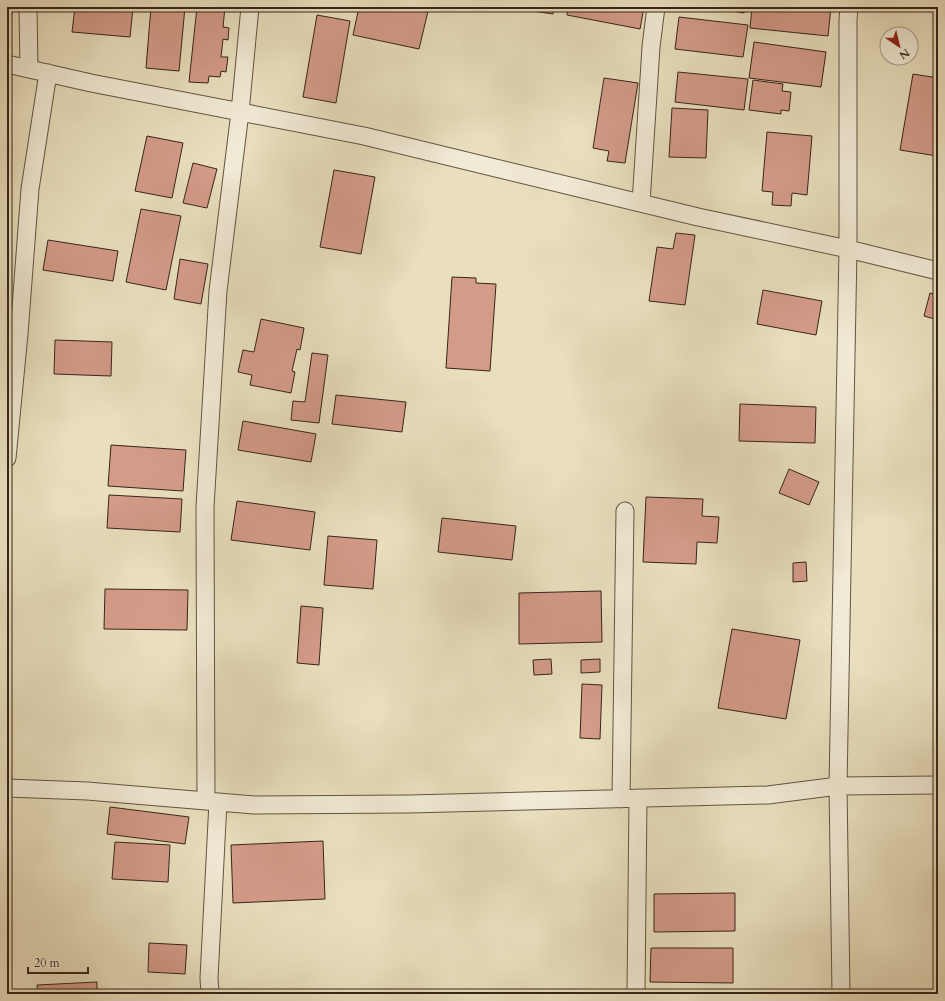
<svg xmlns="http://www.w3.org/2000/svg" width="945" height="1001" font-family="Cardo,serif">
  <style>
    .building { fill: #d49b89; stroke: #362519 }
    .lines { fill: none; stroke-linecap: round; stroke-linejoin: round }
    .street-casing { stroke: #635442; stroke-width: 19 }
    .street { stroke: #f1ead5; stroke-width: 17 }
  </style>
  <rect width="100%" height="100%" fill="#e9dfbe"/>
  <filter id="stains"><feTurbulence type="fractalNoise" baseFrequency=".005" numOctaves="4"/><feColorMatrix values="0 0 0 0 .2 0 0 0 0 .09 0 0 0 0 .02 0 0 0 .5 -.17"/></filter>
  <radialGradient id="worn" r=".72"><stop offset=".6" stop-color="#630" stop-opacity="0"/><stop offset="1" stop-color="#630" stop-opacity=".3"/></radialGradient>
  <path class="building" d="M7 7H13L10 25 7 24Z
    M75 7H133L130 37 72 32Z
    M151 7H185L179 71 146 68Z
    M197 7H225L223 27 229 28 228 40 223 39 221 57H228L226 72 221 71 220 77 209 76 208 83 189 82Z
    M359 7H429L419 49 353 35Z
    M505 7H554L553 14Z
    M568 7H644L640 29 567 15Z
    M708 7H745L744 13Z
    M752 7H831L828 36 750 28Z
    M317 15 350 21 336 103 303 97Z
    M679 17 748 25 743 57 675 49Z
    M754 42 826 52 821 87 749 78Z
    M678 72 748 79 744 110 675 102Z
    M913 74 938 78V148L937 156 900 150Z
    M604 78 638 83 625 163 607 161 609 151 593 148Z
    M753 80 783 84 782 91 791 92 789 111 781 110V114L749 110Z
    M672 108 708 110 706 158 669 157Z
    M767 132 812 136 807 195 792 193 791 206 772 205 773 192 762 191Z
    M147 136 183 143 172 198 135 191Z
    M193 163 217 169 207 208 183 203Z
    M334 170 375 177 361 254 320 247Z
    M141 209 181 216 166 290 126 282Z
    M676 233 695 235 685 305 649 301 657 247 673 249Z
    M48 240 118 251 113 281 43 270Z
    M180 259 208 264 201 304 174 299Z
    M452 277 476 278V283L496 284 490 371 446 368Z
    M763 290 822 301 816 335 757 324Z
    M930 293 938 295V320L924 316Z
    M261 319 304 328 300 350 297 349 292 371 295 372 291 393 250 385 252 375 238 372 243 350 254 352Z
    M938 321V338L934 337Z
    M55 340 112 342 111 376 54 374Z
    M312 353 328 355 319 423 291 420 293 401 305 402Z
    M336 395 406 402 402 432 332 424Z
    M740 404 816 407 815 443 739 441Z
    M243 421 316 434 311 462 238 450Z
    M111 445 186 450 183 491 108 486Z
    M789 469 819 482 809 505 779 493Z
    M109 495 182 499 180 532 107 528Z
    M646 497 703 499 702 516 719 517 717 543 697 542 696 564 643 562Z
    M237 501 315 512 310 550 231 540Z
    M442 518 516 526 512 560 438 552Z
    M328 536 377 540 373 589 324 585Z
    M806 562 807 581 793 582V563Z
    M105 589 188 590 187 630 104 629Z
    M601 591 602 642 519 644V593Z
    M301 606 323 608 319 665 297 663Z
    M732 629 800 640 786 719 718 708Z
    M551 659 552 674 534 675 533 660Z
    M600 659V672L581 673V660Z
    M582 684 602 685 600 739 580 738Z
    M110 807 189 817 185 844 107 834Z
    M323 841 325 899 233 903 231 845Z
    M115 842 170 845 168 882 112 879Z
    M735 893V931L654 932V894Z
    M149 943 187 945 185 974 148 972Z
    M651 948H733V983L650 982Z
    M97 982V994H38L37 985Z"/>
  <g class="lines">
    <g class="street-casing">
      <path id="street" d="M28 7 29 69
        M7 64 91 83 364 136 698 217 848 249 938 271
        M641 203 651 47 656 7
        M7 458 19 334 30 189 48 73
        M7 788 87 791 254 805 409 804 768 795 838 786 938 785
        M621 799 625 511
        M206 801 205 507 218 291 240 112 250 7
        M210 994 209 978 218 802
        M636 994 638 798
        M841 994 838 786 848 249V20L849 7"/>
    </g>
    <use href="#street" class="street"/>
  </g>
  <rect width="945" height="1001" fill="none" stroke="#e9dfbe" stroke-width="24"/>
  <rect x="8" y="8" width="929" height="985" fill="none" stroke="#362519" stroke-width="2"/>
  <rect x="12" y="12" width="921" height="977" fill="none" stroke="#362519"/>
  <g transform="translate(899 46) rotate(145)"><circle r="19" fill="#f1ead5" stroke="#a69b8a"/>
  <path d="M0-3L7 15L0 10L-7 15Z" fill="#8f2418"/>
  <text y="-6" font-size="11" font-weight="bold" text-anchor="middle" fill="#362519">N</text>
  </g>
  <path d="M28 967v6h60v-6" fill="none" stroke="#362519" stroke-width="2"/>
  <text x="34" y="967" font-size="12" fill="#362519" stroke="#f1ead5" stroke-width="3" paint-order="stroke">20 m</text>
  <rect width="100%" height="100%" filter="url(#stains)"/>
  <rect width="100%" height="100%" fill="url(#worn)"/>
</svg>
